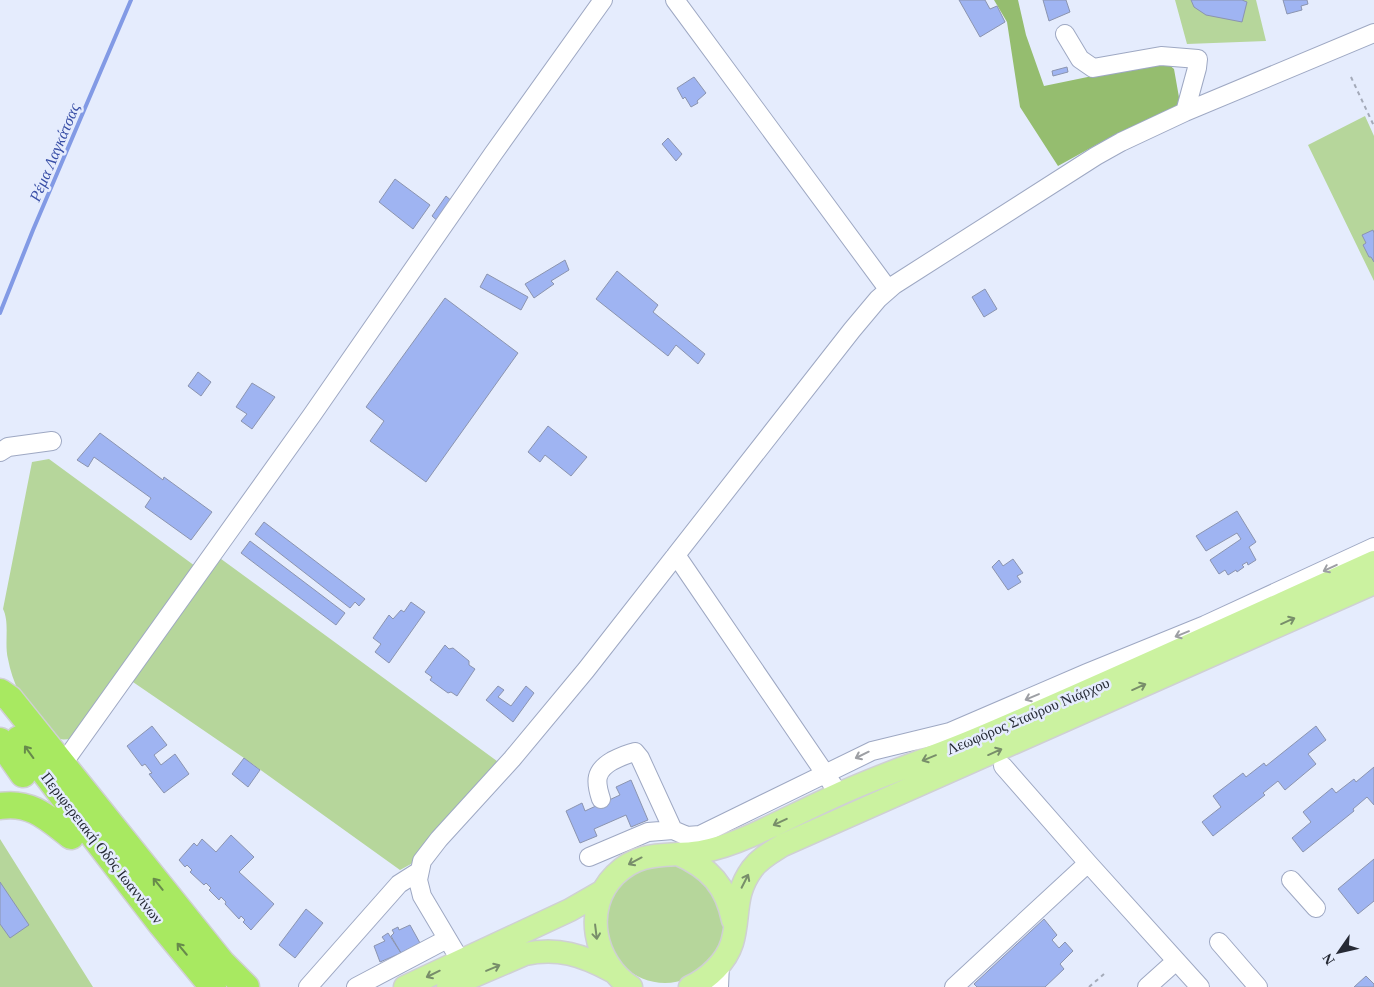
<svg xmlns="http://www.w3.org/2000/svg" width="1374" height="987" font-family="Georgia,serif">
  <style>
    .green { fill: #b6d69b }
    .forest { fill: #95bd6f }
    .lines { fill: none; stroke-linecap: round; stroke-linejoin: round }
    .stream { stroke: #829ae5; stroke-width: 4 }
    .building { fill: #9fb4f2; stroke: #8b94af }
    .minor-casing { stroke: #9ea8c3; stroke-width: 20 }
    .major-casing { stroke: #cfd0d3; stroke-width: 25 }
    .highway-casing { stroke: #cfd0d3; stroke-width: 29 }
    .path { stroke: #a4aab9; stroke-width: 2; stroke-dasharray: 4 4; stroke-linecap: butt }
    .minor { stroke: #fff; stroke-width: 18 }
    .major { stroke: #cbf2a0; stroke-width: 22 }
    .highway { stroke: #a8e961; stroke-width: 26 }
    .oneway { stroke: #9d9fa4 }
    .oneway2 { stroke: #788e6a }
    .oneway3 { stroke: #678a4b }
    .labels { text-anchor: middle; stroke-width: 5; stroke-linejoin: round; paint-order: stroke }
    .street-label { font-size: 15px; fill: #262a35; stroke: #e5ecfd }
    .water-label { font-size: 16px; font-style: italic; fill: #384ea6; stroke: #e5ecfd }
  </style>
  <rect width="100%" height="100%" fill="#e5ecfd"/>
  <path class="green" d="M1175 0H1256L1266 41 1187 44Z
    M1365 116 1374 136V281L1308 145Z
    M49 459 195 566 72 739C68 739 63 740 60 739 51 736 24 701 19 692 14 682 10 670 8 659 4 643 10 623 3 609L32 462Z
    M217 556 501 764 411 864 400 870 244 758 130 680Z
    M0 839 93 987H0Z
    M606 924a59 59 0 1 1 118 0a59 59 0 1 1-118 0Z"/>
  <path class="forest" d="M994 0H1018L1026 35 1044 86 1141 66 1167 63 1174 69 1180 103 1172 111 1096 145 1058 166 1020 107 1007 22Z"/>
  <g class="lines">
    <path class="stream" d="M0 313 33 230 131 0"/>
  </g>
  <path class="building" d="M959 0H985L990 9 997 6 1005 22 980 37Z
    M1043 0H1066L1070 12 1049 21Z
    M1191 0H1242L1247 2 1242 22 1206 15 1194 7Z
    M1283 0H1307L1308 4 1301 6 1302 10 1287 14Z
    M1067 67 1068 72 1053 76 1052 71Z
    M694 77 706 93 697 101 698 103 691 107 685 97 683 99 677 88Z
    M668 138 682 154 676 161 662 144Z
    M395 179 430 205 413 229 379 202Z
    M446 196 455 204 441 224 432 216Z
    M1373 230 1374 233V262L1371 257H1369L1363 245 1366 243 1362 235Z
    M565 260 569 270 551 281 554 284 534 298 525 284Z
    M617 271 658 305 653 312 705 354 698 364 676 345 668 356 596 299Z
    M487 274 528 297 521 310 480 287Z
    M985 289 997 309 984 317 972 297Z
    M445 298 518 353 426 482 370 441 384 421 366 407Z
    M198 372 211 382 201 396 188 386Z
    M252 383 275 397 252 429 241 421 247 414 236 407Z
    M548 426 587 457 571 476 545 455 540 462 528 452Z
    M100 433 163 480 164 477 212 512 191 540 145 507 151 498 94 457 88 467 77 460Z
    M1237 511 1256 542 1249 547 1256 560 1248 565 1247 562 1242 565 1244 567 1237 572 1236 570 1228 575 1225 570 1219 574 1210 560 1241 539 1237 533 1206 551 1196 536Z
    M264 522 365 599 359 606 355 602 350 608 255 534Z
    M250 541 345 613 336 625 241 553Z
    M1013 559 1023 573 1017 576 1021 582 1008 590 992 567 999 560 1003 566Z
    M411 602 425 612 389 663 375 652 381 644 373 638 389 615 393 619 401 610 404 612Z
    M445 645 449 649 453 648 469 661V665L475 669 457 696 451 692 448 693 430 680 432 677 425 672Z
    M498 686 504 690 498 697 511 706 526 686 534 693 513 722 486 700Z
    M152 726 167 745 154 755 161 765 175 754 189 774 164 793 149 774 152 773 145 764 142 766 127 746Z
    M1316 726 1326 740 1308 754 1316 764 1285 790 1278 781 1263 793 1265 795 1213 836 1202 822 1221 807 1213 796 1243 773 1246 777 1264 763 1266 766Z
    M244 758 260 770 248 787 232 774Z
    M1374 767V805L1367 797 1353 809 1354 811 1303 852 1292 838 1311 822 1303 812 1332 788 1336 793 1354 779 1356 782Z
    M631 780 648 820 631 827 626 815 594 829 597 836 580 843 566 811 582 803 585 811 620 795 616 787Z
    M231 835 254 857 239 872 274 904 251 930 243 922 245 920 241 916 239 919 225 904 226 902 221 897 219 900 209 890 211 888 206 883 204 885 190 872 192 870 187 865 185 867 179 860 194 843 197 846 202 839 216 852Z
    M1374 859V901L1358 914 1338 889Z
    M0 882 29 925 10 938 0 924Z
    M306 909 323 923 295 958 279 945Z
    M1044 919 1057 935 1052 940 1059 948 1065 942 1073 951 1060 964 1064 969 1045 987H977L974 984Z
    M410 925 420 943 401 953 391 936 394 933 392 930 398 927 399 930Z
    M388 933 401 953 380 962 374 946 385 941 382 937Z
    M1366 976 1374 984V987H1354Z"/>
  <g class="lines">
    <g class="minor-casing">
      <path id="minor" d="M675 0 888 289
        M1065 34 1080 59 1093 68 1161 56 1198 59 1197 68 1185 112
        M0 452 8 447 52 441
        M676 555 839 794
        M62 765 312 415 493 154 603 0
        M1003 766 1088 863 1200 987
        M601 799C595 781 595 771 612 761 620 757 626 754 635 752L640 758 673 830
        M589 857 648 832 673 830 687 836 700 835 872 751 950 732 1087 673 1205 625 1374 547
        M1291 880 1316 908
        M1219 942 1258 987
        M460 960 422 896 418 880 422 861 439 839 512 759 586 670 852 330 878 299 894 285 1096 156 1121 142 1185 112 1374 33
        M308 987 399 884 418 872
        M356 987 447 939
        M719 987 720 964
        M954 987 1088 863
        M1147 987 1176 961"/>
    </g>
    <g class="major-casing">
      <path id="major" d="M678 854C710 868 726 886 733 920
        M405 987 570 910 603 891
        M448 987 525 954C558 947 582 955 612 971
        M631 987C594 963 582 908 615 875 641 849 668 857 700 852 717 849 734 843 750 836 779 823 808 808 837 795 882 774 930 759 975 740 1109 683 1241 622 1374 562
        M690 987C708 979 726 962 732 943 740 916 733 895 752 869 760 858 772 852 783 845L1374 583"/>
    </g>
    <g class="highway-casing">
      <path id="highway" d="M0 692 10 699 222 963 246 987
        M19 739 161 924 213 987
        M0 741 23 774
        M0 806C31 801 48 818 71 836"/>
    </g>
    <path class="path" d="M1351 77 1374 126
      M1089 987 1104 974"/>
    <use href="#minor" class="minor"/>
    <use href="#major" class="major"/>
    <use href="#highway" class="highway"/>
  </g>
  <defs><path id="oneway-shaft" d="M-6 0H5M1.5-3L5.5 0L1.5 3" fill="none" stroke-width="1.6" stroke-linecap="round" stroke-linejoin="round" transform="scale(1.25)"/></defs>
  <g class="oneway">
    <use href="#oneway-shaft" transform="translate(1330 568) rotate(155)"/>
    <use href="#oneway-shaft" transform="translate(1182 634) rotate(158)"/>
    <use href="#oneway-shaft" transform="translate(1032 697) rotate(157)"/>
    <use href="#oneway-shaft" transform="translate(862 755) rotate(154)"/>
  </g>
  <g class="oneway2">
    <use href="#oneway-shaft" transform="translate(1288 621) rotate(-24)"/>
    <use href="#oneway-shaft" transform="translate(1139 687) rotate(-24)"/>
    <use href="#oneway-shaft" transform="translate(995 752) rotate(-24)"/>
    <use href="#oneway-shaft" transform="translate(929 758) rotate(158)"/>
    <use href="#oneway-shaft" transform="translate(780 822) rotate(155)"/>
    <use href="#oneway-shaft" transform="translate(635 861) rotate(152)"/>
    <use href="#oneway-shaft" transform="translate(745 881) rotate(-63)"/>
    <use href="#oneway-shaft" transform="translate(596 932) rotate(83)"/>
    <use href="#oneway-shaft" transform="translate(493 968) rotate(-23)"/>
    <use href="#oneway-shaft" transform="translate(433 974) rotate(154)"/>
  </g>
  <g class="oneway3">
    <use href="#oneway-shaft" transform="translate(29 752) rotate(-126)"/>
    <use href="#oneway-shaft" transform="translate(158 884) rotate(-129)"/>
    <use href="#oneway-shaft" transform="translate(182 949) rotate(-130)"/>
  </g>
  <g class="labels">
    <g class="street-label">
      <text transform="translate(1028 716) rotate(-23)" y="5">Λεωφόρος Σταύρου Νιάρχου</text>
      <text transform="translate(102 848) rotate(52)" y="5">Περιφερειακή Οδός Ιωαννίνων</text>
    </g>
    <g class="water-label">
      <text transform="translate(54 152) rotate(-67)" y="6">Ρέμα Λαγκάτσας</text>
    </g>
  </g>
  <g transform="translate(1339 952) rotate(236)" stroke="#e5ecfd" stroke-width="4" paint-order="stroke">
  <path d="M0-4L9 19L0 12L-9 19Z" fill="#262a35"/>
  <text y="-8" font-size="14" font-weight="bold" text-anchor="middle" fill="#262a35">N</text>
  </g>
</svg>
